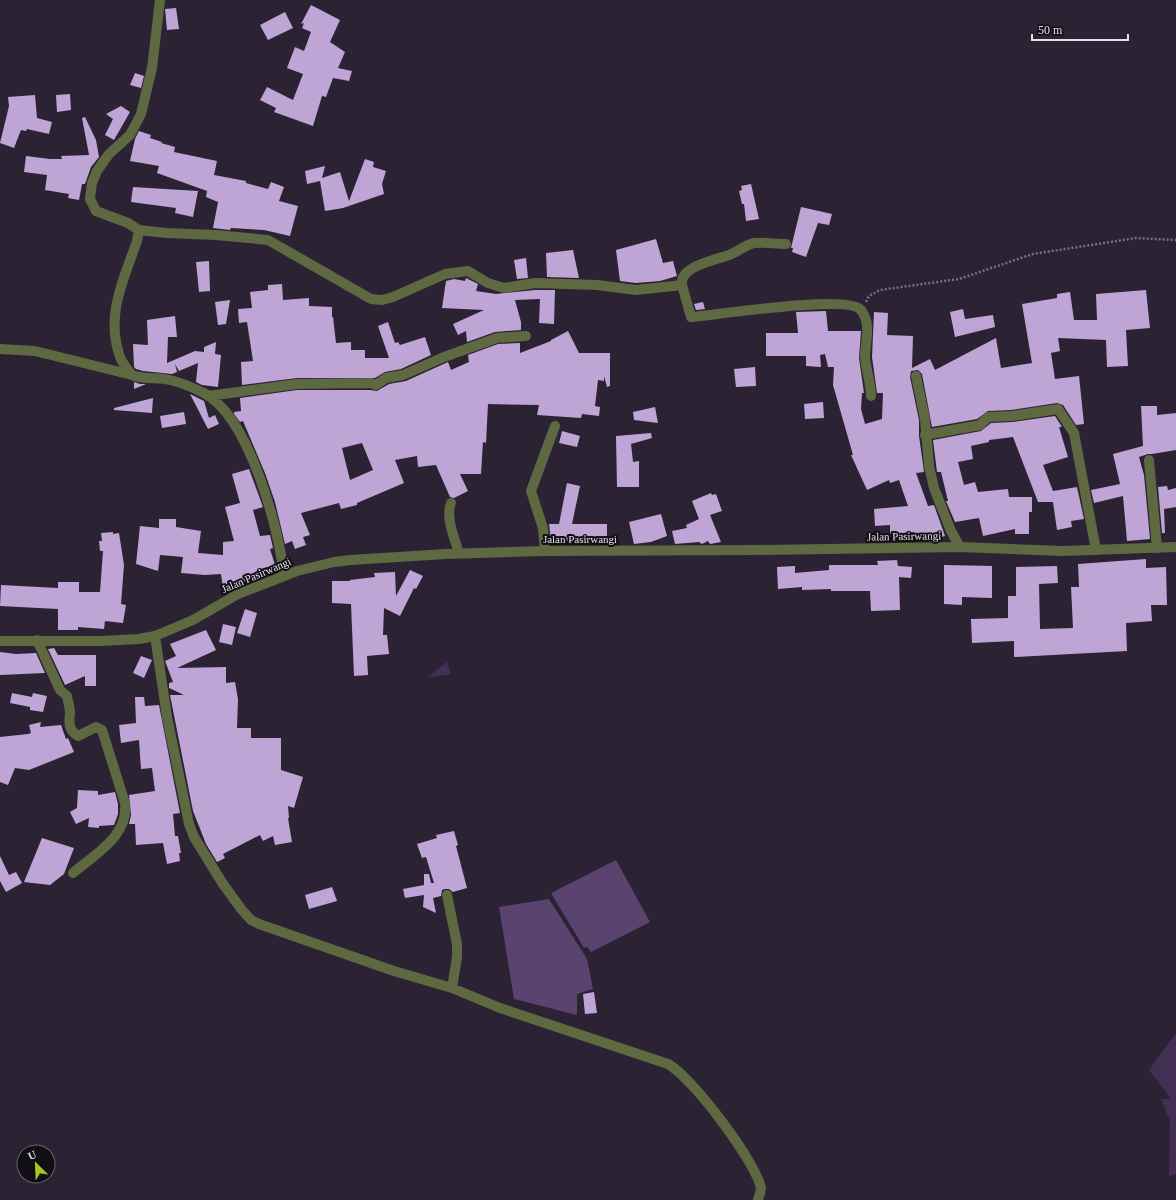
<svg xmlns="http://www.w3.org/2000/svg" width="1176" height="1200" font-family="'Times New Roman',serif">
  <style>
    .green { fill: #432f54 }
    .forest { fill: #5a436e }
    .building { fill: #bea5d6; fill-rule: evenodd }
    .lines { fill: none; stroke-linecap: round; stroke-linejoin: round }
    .path { stroke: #78707e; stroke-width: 2.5; stroke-dasharray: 2 2; stroke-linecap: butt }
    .minor { stroke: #5e6941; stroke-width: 10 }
    .tertiary { stroke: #5e6941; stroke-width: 10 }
    .labels { text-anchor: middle; stroke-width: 4; stroke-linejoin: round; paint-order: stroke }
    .street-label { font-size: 11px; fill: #e6e0eb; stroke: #120e15 }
  </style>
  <rect width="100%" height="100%" fill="#2b2333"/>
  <path class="green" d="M447 662 451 674 427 678Z
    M1176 1033V1174L1169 1176 1170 1121 1161 1099H1171L1149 1070Z"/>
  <path class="forest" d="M616 860 650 922 591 952 587 947 584 948 551 893Z
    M549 899 587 959 593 989 577 994V1015L514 999 499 907Z"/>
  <path class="building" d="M311 5 340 20 330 42 345 52 338 68 352 71 349 81 333 78 326 97 322 96 313 126 274 112 276 108 260 100 267 87 293 100 303 74 287 68 295 47 304 51 311 32 302 28 304 23 301 24Z
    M176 8 179 29 167 30 165 9Z
    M285 12 293 28 268 40 260 25Z
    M135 73 144 76 141 88 130 85Z
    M70 94 71 110 57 112 56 95Z
    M35 95 37 118 52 122 49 134 27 129 26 131 21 130 14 148 0 143 9 106 8 97Z
    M121 106 130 112 114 140 105 135 113 119 106 114Z
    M85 117 96 140 99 157 91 167 85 184H82L79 200 68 198 69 194 45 190 47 175 24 172 26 156 50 159H62L61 156 89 155 82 118Z
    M139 131 151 135 150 138 162 142 161 143 175 147 174 152 217 161 214 175 246 181V183L268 189 271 182 284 187 279 201 298 206 290 236 264 230 231 228 230 230 213 228 218 202 206 197 207 191 157 173 159 166 130 161 135 139Z
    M365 159 374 162 373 167 386 171 382 184 384 194 343 208 325 211 320 181 307 184 305 171 325 166 322 178 340 172 349 201Z
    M751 184 759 219 746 221 744 204H742L739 191 742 190 741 186Z
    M133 187 198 191 193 217 175 213 176 208 131 202Z
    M801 207 832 214 829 225 818 223 806 257 792 252 793 248H791Z
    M656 239 663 263 673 261 677 276 660 281 636 283 620 281 616 250Z
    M573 250 579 278 547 277 546 253Z
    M526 258 528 278 517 279 514 260Z
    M209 261 210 291 199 292 196 262Z
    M466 278 478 284 476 291 496 294 535 290H555L554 324 539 323 540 299 515 300 521 322V330L495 332 467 342 466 331 458 335 453 324 484 310 442 308 446 281 454 279 465 281Z
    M282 284 283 300 309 298V306L332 307V317H333L336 343 351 342V350H365V358H389L378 326 388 322 395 343 398 342 400 345 425 337 431 355 401 369 385 372 375 378H297L242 385 241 362 253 361 247 322 239 323 238 309 252 308 250 292 268 290V285Z
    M1146 290 1150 328 1126 330 1128 366 1107 367 1106 340 1058 338 1060 351 1051 353 1055 379 1079 376 1084 424 1076 425 1063 405 1057 403 1011 410 988 411 977 419 932 427 922 374 918 370 911 371 910 377 919 420V436L924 472 916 473 928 506 934 505 945 536 926 541H917L914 532 890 534V525L875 526 874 509 908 506 899 480 890 483 889 480 867 490 851 455H853L833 385 834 367H828L825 354 820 355 821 367 806 366V356H766V333H798L796 312 826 311 828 331H861L859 358 864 393H862L861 409 865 424 882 419 883 393H877L872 357 874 312 888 313 887 335 913 336 912 368 930 359 935 370 996 338 1001 368 1032 363 1022 304 1057 298V294L1070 292 1074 320H1097L1096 294Z
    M230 300 226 324 218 325 215 302Z
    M703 302 705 309 696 310 694 304Z
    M963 309 965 319 993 315 995 327 955 337 950 312Z
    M175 316 177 337H168L167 363 195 351 204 352V347L216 342 215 354 221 355 218 387 202 385 196 382 198 363 179 371 175 364 177 372 172 374 143 371 136 369 134 367 133 344 148 345 147 320Z
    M568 331 579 353H610V386L607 387 604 376V381L598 380 595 406 600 407 599 416 582 414 581 418 537 415 539 405 488 404 486 443 483 442 481 474H460L468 491 454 498 450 497 436 465 418 467 417 456 395 460 404 483 357 503V505L341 509 339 503 301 513 310 535 303 537 306 545 295 549 292 541 285 544 275 502 265 473 243 421 240 422 234 414V412L241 411 240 398 297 390H370L377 391 389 384 406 381 448 362 451 370 469 362 468 355 498 344 520 343V353L551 341V340ZM362 443 373 470 350 480 342 448Z
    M755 367 756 386 736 387 734 369Z
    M134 382 140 384H146L134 389Z
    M190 394 204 401 209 418 215 415 219 424 208 429Z
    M153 398 152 413 114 410V408Z
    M823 402 824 418 805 419 804 404Z
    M1141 406H1157V415L1176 413V450L1152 454H1148L1139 457 1144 475 1150 539 1127 541 1123 496 1094 503 1091 490 1120 484 1113 454 1143 446Z
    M655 407 658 423 634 420 633 412Z
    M184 412 186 424 162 428 160 416Z
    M1055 416 1062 427H1059L1068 457 1043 465 1053 491 1077 487 1084 519 1071 521 1072 527 1057 530 1053 502H1038L1013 437 989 440V442L971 446 973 459 958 462 964 485 975 482 978 492 1008 489 1009 497H1032V512H1029V534H1015V529L983 536 979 518 955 522 946 501H948L941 472H937L933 440 981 431 991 423 1013 422Z
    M562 431 580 436 577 447 559 443Z
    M651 433 652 438 631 444 633 462 639 461V487H617L616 436Z
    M249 469 263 507 253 510 260 536 270 535 273 548 270 549 275 565 261 569 264 576 223 588 221 574 205 575 181 573 183 557 160 555 158 571 136 564 140 526 159 528V519H176V527L201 531 198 553 223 555V542L234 541 225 507 240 503 232 474Z
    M567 483 580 486 572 524H607V544H590V540L551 541 549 524H559Z
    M1167 486 1168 490 1176 488V507L1164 509 1165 533H1162L1158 487Z
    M711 493 712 495 716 494 722 511 710 515 721 542 710 544 708 541 702 544 699 542 675 544 672 531 687 528 686 525 699 519 692 501Z
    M661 514 667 536 651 542 634 544 629 522Z
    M113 532V534L119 533 124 565 121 604 126 605 123 623 105 621 104 629 78 627V630H58V609L0 606 1 585 58 588V582H79V592H100L103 551H100L99 541H102L101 533Z
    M1146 559V568L1166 567 1167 605H1151L1152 621 1126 623 1127 651 1014 657V641L972 643 971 619 1008 618V596H1016V567L1057 566 1058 583 1039 584 1040 629 1073 628 1071 587H1079L1078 564Z
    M897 560 898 566 912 567 911 578 899 577 900 610 871 611 870 591H831V589L802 590V587L778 589 777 567 795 566V573L829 570V565H878L877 561Z
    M944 565 992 566V598L962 597V605L944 604Z
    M410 570 423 576 416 589 414 588 400 616 384 608 383 635H387L389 654 367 656 368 675 354 676 351 604 332 603V581H350V580L375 577 374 573 395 572 396 596Z
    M245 609 257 613 250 637 237 633Z
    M223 624 236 627 232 645 219 642Z
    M206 630 216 650 177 668 226 667V683L235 682 238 699 237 728H251V738H281V770L303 777 294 808 288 806 289 818H288L292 842 275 845 273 836 263 841 260 835 223 854 225 858 217 862 206 844 193 811 170 695H184L169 688V683L173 682 165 661 176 656 170 644Z
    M54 648 58 655H96V686H85V676L65 685 48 649Z
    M0 652 16 654 36 653 45 673 0 675Z
    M141 656 152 660 144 678 133 673Z
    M12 693 32 697 33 693 47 696 43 712 30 710V707L10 703Z
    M135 697H144L145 706 159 705 180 813 173 814 175 836H178L181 853H179L180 861 167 864 163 843 136 845 135 824H129L131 815 129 795 155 791 152 768 141 769 139 740 121 743 119 725 136 723Z
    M41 722 40 727 61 725 66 739 68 738 74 752 29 770 15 768 8 785 0 782V737L28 734 31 733 29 725Z
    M78 790 98 791V795L115 792 118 804V814L114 825 99 826V828L88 827 89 818 76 824 70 812 77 808Z
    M454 831 458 845 456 846 467 888 453 892 449 889H445L442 890 441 896 433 898 436 913 423 907 424 895 405 898 403 889 424 885V874H429L431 883H434L426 857 422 858 417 844 437 838 436 835Z
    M42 838 74 848 64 874 50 885 24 882Z
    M0 856 9 875 16 872 22 883 6 892 0 881Z
    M332 887 337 901 309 909 305 895Z
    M594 992 597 1013 585 1014 583 994Z"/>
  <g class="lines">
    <path class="path" d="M866 302 869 296 880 290 959 279 1033 254 1136 238 1176 240"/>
    <path class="minor" d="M160 0 152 68 141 114 130 135 109 154 97 171 92 183 90 199 96 211 128 223 139 230 137 241C124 279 105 315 120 357 122 363 128 370 132 375 145 380 157 377 170 380 182 383 194 388 204 393 249 417 279 528 284 576
      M139 230 166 233 216 235 268 240 371 299 382 300 393 297 445 274 468 271 488 283 504 288 535 283 597 285 636 290 682 285 691 317C716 315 848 294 861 310 872 324 865 342 865 357 866 370 871 383 871 396
      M682 285C679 266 716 260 729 255 737 252 745 245 754 243 763 242 776 244 786 244
      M0 349 35 351 132 375
      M916 376 925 419 929 466 934 488 951 531 960 547
      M208 396 297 384 371 383 376 385 386 378 403 375 444 357 497 338 526 336
      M925 435 980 425 988 417 1012 416 1058 409 1074 433 1096 550
      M1149 460 1157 548
      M451 503C445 518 455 539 459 553
      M545 551 543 528 531 491 555 426
      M155 636 167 717 189 824 194 837 223 884 242 910 251 920 259 924 394 971 452 988 500 1008 668 1064C692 1077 756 1162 761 1188 761 1192 759 1196 758 1200
      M37 640 60 690 67 696C68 702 70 708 70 713 69 723 68 730 78 736L96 727 102 730 125 803C129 836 95 854 73 873
      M447 895 457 944V957L452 988"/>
    <path class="tertiary" d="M0 641H100L139 639 155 636 193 620 238 594 297 571 334 562 350 560 446 554 545 551 754 550 960 547 1062 551 1176 547"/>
  </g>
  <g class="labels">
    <g class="street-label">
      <text transform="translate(904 536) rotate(-1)" y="4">Jalan Pasirwangi</text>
      <text x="580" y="543">Jalan Pasirwangi</text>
      <text transform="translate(256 575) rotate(-23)" y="4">Jalan Pasirwangi</text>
    </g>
  </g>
  <g transform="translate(36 1164) rotate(336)"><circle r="19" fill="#120e15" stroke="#67626b"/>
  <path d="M0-3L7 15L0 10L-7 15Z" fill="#a7c71e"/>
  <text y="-6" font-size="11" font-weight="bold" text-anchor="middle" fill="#e6e0eb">U</text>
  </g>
  <path d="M1032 34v6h96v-6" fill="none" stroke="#e6e0eb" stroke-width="2"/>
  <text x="1038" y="34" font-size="12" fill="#e6e0eb" stroke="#120e15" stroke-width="3" paint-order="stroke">50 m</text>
</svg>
